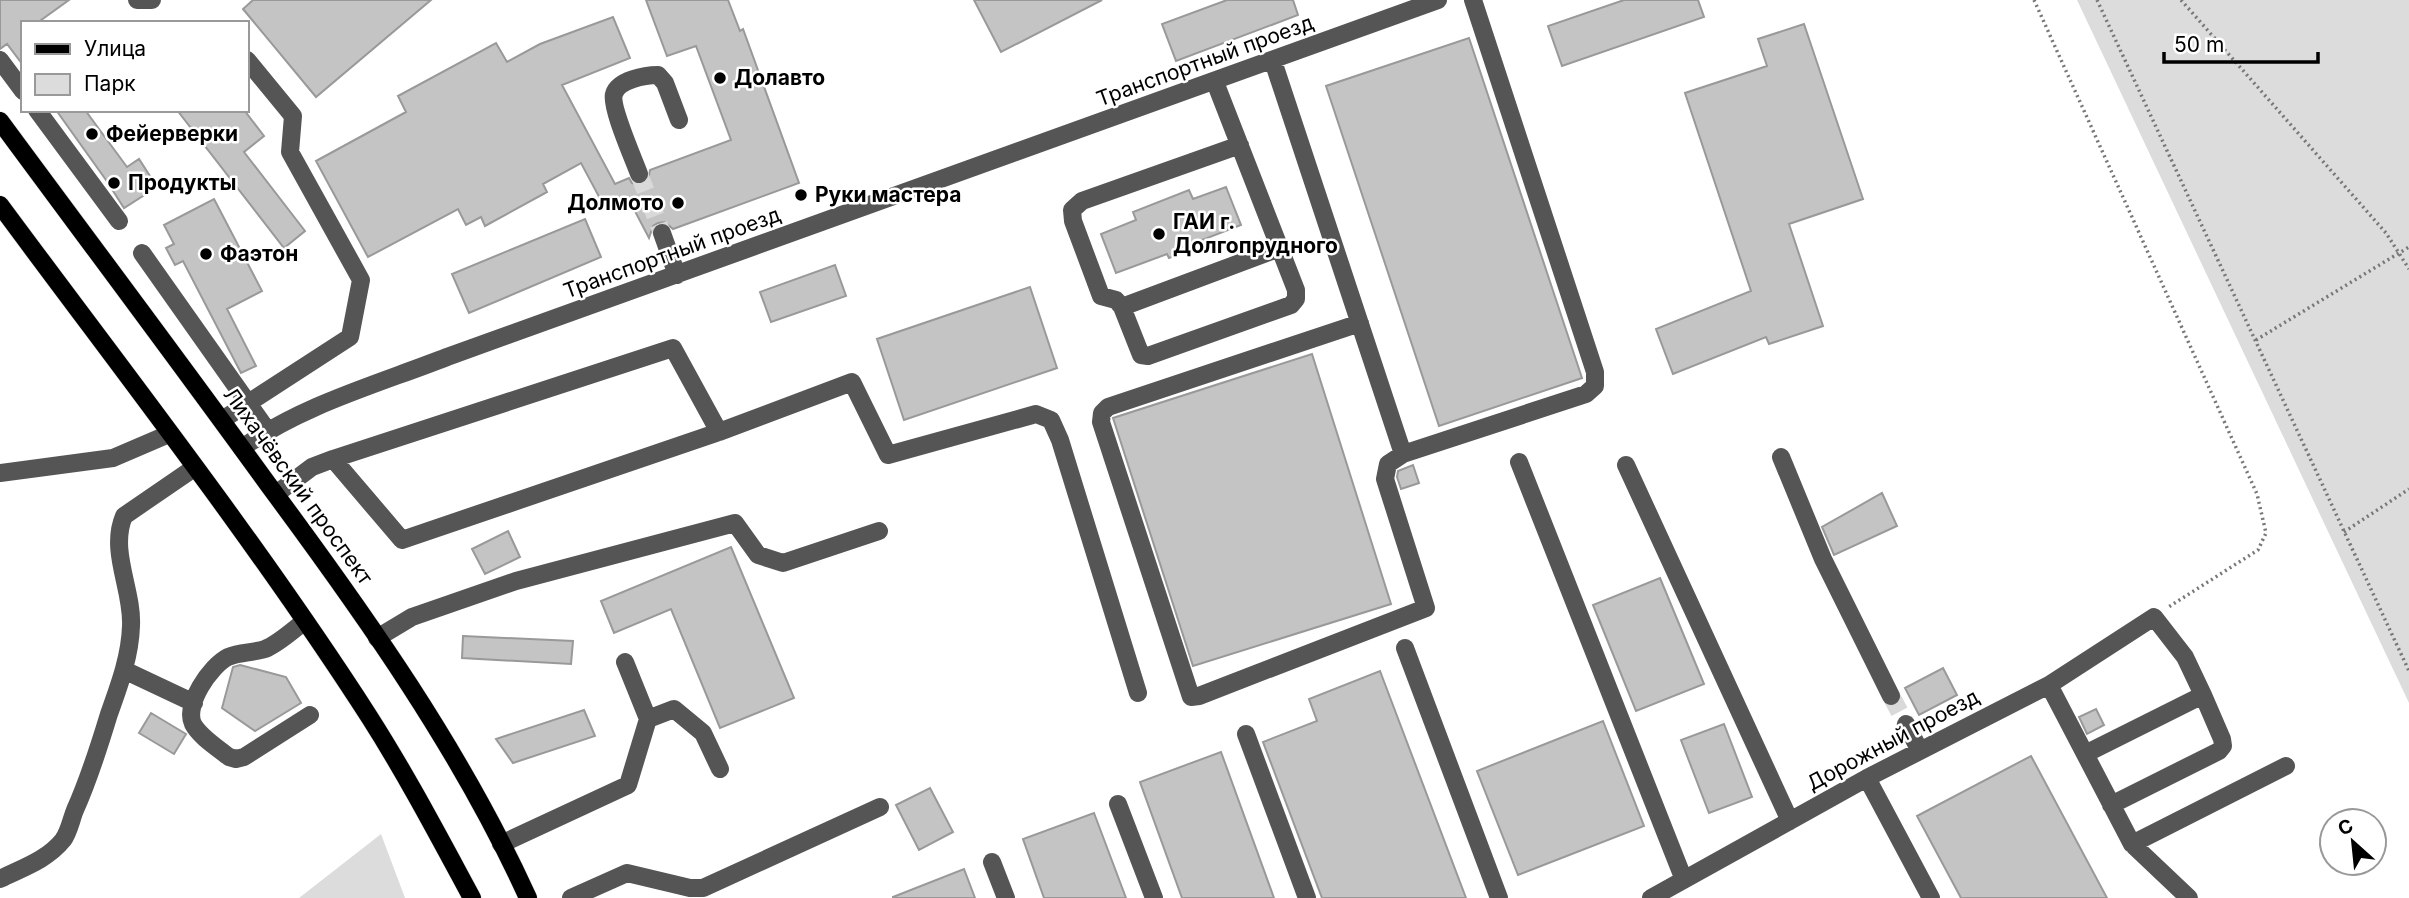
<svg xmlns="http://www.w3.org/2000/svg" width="2409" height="898" font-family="Inter,sans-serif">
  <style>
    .green { fill: #dcdcdc }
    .building { fill: #c4c4c4; stroke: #999; stroke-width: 2 }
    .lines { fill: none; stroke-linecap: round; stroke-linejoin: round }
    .minor-tunnel { stroke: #d9d9d9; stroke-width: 18; stroke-dasharray: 18 9; stroke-linecap: butt }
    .major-casing { stroke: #dbdbdb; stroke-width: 19 }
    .path { stroke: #777; stroke-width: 3.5; stroke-dasharray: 2 3.5; stroke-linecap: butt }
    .minor { stroke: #555; stroke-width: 18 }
    .major { stroke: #000; stroke-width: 18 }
    .poi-dot { fill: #000; stroke: #fff; stroke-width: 2.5 }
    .labels { text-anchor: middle; stroke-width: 5; stroke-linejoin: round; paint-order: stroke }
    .street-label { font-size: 21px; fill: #000; stroke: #fff }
    .poi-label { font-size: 21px; font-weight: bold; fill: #000; stroke: #fff; text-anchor: start }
  </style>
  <rect width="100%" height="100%" fill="#fff"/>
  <path class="green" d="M2077 0H2409V703Z
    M381 834 405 898H299Z"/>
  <path class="building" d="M0 0H69L37 23H23V65L7 44 0 49Z
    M253 0H431L316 97 243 9Z
    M646 0H728L740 31 743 29 799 183 673 229 665 222 658 223 653 226 649 238 627 196 605 208 581 163 543 184 547 192 485 226 481 217 466 225 458 209 368 257 316 161 406 112 398 96 496 43 507 62 540 44 613 17 630 58 562 85 615 184 629 178 632 183 642 185 648 181 650 170 731 140 696 46 667 56Z
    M974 0H1102L1001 52Z
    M1227 0H1293L1298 15 1176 61 1162 24Z
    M1624 0H1698L1704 17 1562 66 1548 26Z
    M1804 24 1863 199 1789 224 1823 326 1769 344 1766 337 1673 374 1656 329 1751 291 1685 93 1767 66 1758 39Z
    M1469 38 1582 378 1439 426 1326 86Z
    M56 110H85L127 167 139 159 157 187 124 208 106 180Z
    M177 110H244L264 136 244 152 305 231 284 248Z
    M1226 187 1241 225 1189 245 1191 250 1169 258 1167 254 1116 273 1101 234 1136 220 1133 212 1189 190 1193 199Z
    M214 199 262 291 227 309 256 366 241 373 183 261 175 265 166 248 174 244 164 225Z
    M585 219 601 257 469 313 452 274Z
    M835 265 846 296 771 322 760 292Z
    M1030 287 1057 368 904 420 877 339Z
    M1312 354 1391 604 1193 666 1113 418Z
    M1413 465 1419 483 1401 489 1397 477 1398 471Z
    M1882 493 1897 526 1834 555 1822 527Z
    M508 531 520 557 485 574 472 549Z
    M731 547 794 698 720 728 671 609 614 633 601 601Z
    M1660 578 1704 684 1636 711 1593 605Z
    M463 636 573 641 571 664 462 658Z
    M240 665 286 677 301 703 255 731 222 708 233 667Z
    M1943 668 1957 695 1919 715 1905 688Z
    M1380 671 1466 898H1322L1263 742 1317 721 1309 699Z
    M2096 709 2104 725 2087 734 2079 717Z
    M584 710 595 736 513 763 496 739Z
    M151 713 186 734 174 754 139 733Z
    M1603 721 1644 826 1518 875 1477 771Z
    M1724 724 1752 797 1709 813 1681 740Z
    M1221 752 1274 898H1182L1140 782Z
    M2031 756 2107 898H1961L1917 816Z
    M930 788 953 832 919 850 896 805Z
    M1094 813 1126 898H1044L1023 839Z
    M964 869 975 898H893V897Z"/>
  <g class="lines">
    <path class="minor-tunnel" d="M639 174 662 233
      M1891 696 1906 724"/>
    <g class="major-casing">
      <path id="major" d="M0 121C90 243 181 364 270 487 365 615 462 752 528 898
        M0 205C125 374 256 541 370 718 407 776 439 837 472 898"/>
    </g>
    <path class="path" d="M2034 0 2257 494 2266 533 2258 550 2167 608
      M2097 0 2409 671
      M2181 0 2386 233 2409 269
      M2256 340 2409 247
      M2344 532 2409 489"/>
    <path class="minor" d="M137 0H152
      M0 60 23 91
      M1273 61 1403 454
      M1215 82 1296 290V299L1291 305 1148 356 1141 355 1122 307 1116 300 1101 296 1073 221 1072 210 1082 201 1240 145
      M37 110 119 221
      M639 174C634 160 610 106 614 94 618 80 645 75 658 75L665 83 679 120
      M662 233 677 275
      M142 253 267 430
      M1122 307 1280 248
      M1360 323 1108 407 1102 413 1101 422 1191 697 1199 696 1426 608 1385 479 1388 464 1403 454 1586 394 1595 386V372L1473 0
      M222 420 350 337 361 280 290 152 293 116 247 60
      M242 448C302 405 378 384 447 357L1438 0
      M1781 457 1823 559 1891 696
      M333 459 402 540 719 432 852 382 888 455 1036 414 1051 420 1060 440 1138 693
      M1519 462 1684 880
      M1626 465 1790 821
      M0 473 113 458 169 434
      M276 494 312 467 333 459 673 348 719 432
      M305 621C293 630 278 644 265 649 253 653 240 652 228 657 210 666 184 705 193 724 200 737 218 748 229 757L236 759 244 757 310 715
      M377 638 412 617 516 581 735 523 758 555 783 563 879 531
      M1405 648 1499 898
      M124 670 194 703
      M2049 685 2132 844 2189 898
      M648 719 674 709 703 733 720 769
      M1906 724 1920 751
      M1246 734 1307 898
      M2085 754 2203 695 2222 739 2223 746 2219 751 2111 805
      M1867 778 1931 898
      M1118 804 1154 898
      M501 844 628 785 648 719 625 662
      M2132 844 2286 766
      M992 862 1006 898
      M0 879C22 868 47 860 63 840 69 832 71 820 75 810 89 779 99 747 109 714 119 686 130 657 131 626 133 590 109 551 124 516L194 468
      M571 898 627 873 690 888H703L880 807
      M1651 898 1867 778 2049 685 2154 617 2185 657 2203 695"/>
    <use href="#major" class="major"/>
  </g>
  <g class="poi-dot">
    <circle cx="720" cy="78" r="7"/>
    <circle cx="92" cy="134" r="7"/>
    <circle cx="114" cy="183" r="7"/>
    <circle cx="801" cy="195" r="7"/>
    <circle cx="678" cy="203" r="7"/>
    <circle cx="1159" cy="234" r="7"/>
    <circle cx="206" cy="254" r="7"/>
  </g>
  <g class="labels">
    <g class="street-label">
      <text transform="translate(1205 61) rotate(-20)" y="7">Транспортный проезд</text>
      <text transform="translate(672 253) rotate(-20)" y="7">Транспортный проезд</text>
      <text transform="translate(298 486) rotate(54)" y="7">Лихачёвский проспект</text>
      <text transform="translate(1893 740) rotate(-28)" y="7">Дорожный проезд</text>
    </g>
    <g class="poi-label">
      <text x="734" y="85">Долавто</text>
      <text x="106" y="141">Фейерверки</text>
      <text x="128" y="190">Продукты</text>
      <text x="815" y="202">Руки мастера</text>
      <text x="664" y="210" text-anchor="end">Долмото</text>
      <text x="1173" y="229">ГАИ г.<tspan x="1173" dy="24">Долгопрудного</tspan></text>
      <text x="220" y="261">Фаэтон</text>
    </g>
  </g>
  <rect x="21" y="21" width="228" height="91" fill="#ffffff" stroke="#999999" stroke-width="2"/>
  <rect x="35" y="44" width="35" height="10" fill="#000000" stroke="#999999" stroke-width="2"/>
  <text x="84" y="56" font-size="21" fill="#000000">Улица</text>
  <rect x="35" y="74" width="35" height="21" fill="#dcdcdc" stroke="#999999" stroke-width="2"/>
  <text x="84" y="91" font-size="21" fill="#000000">Парк</text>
  <g transform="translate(2353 842) rotate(333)"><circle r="33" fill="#ffffff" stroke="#999999" stroke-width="2"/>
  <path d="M0-5L12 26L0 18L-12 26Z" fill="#000000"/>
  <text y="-10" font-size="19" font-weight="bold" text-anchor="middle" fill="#000000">С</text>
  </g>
  <path d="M2164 52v10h154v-10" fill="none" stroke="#000000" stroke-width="3.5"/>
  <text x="2174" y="52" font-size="21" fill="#000000" stroke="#ffffff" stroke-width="5" paint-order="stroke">50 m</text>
</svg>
